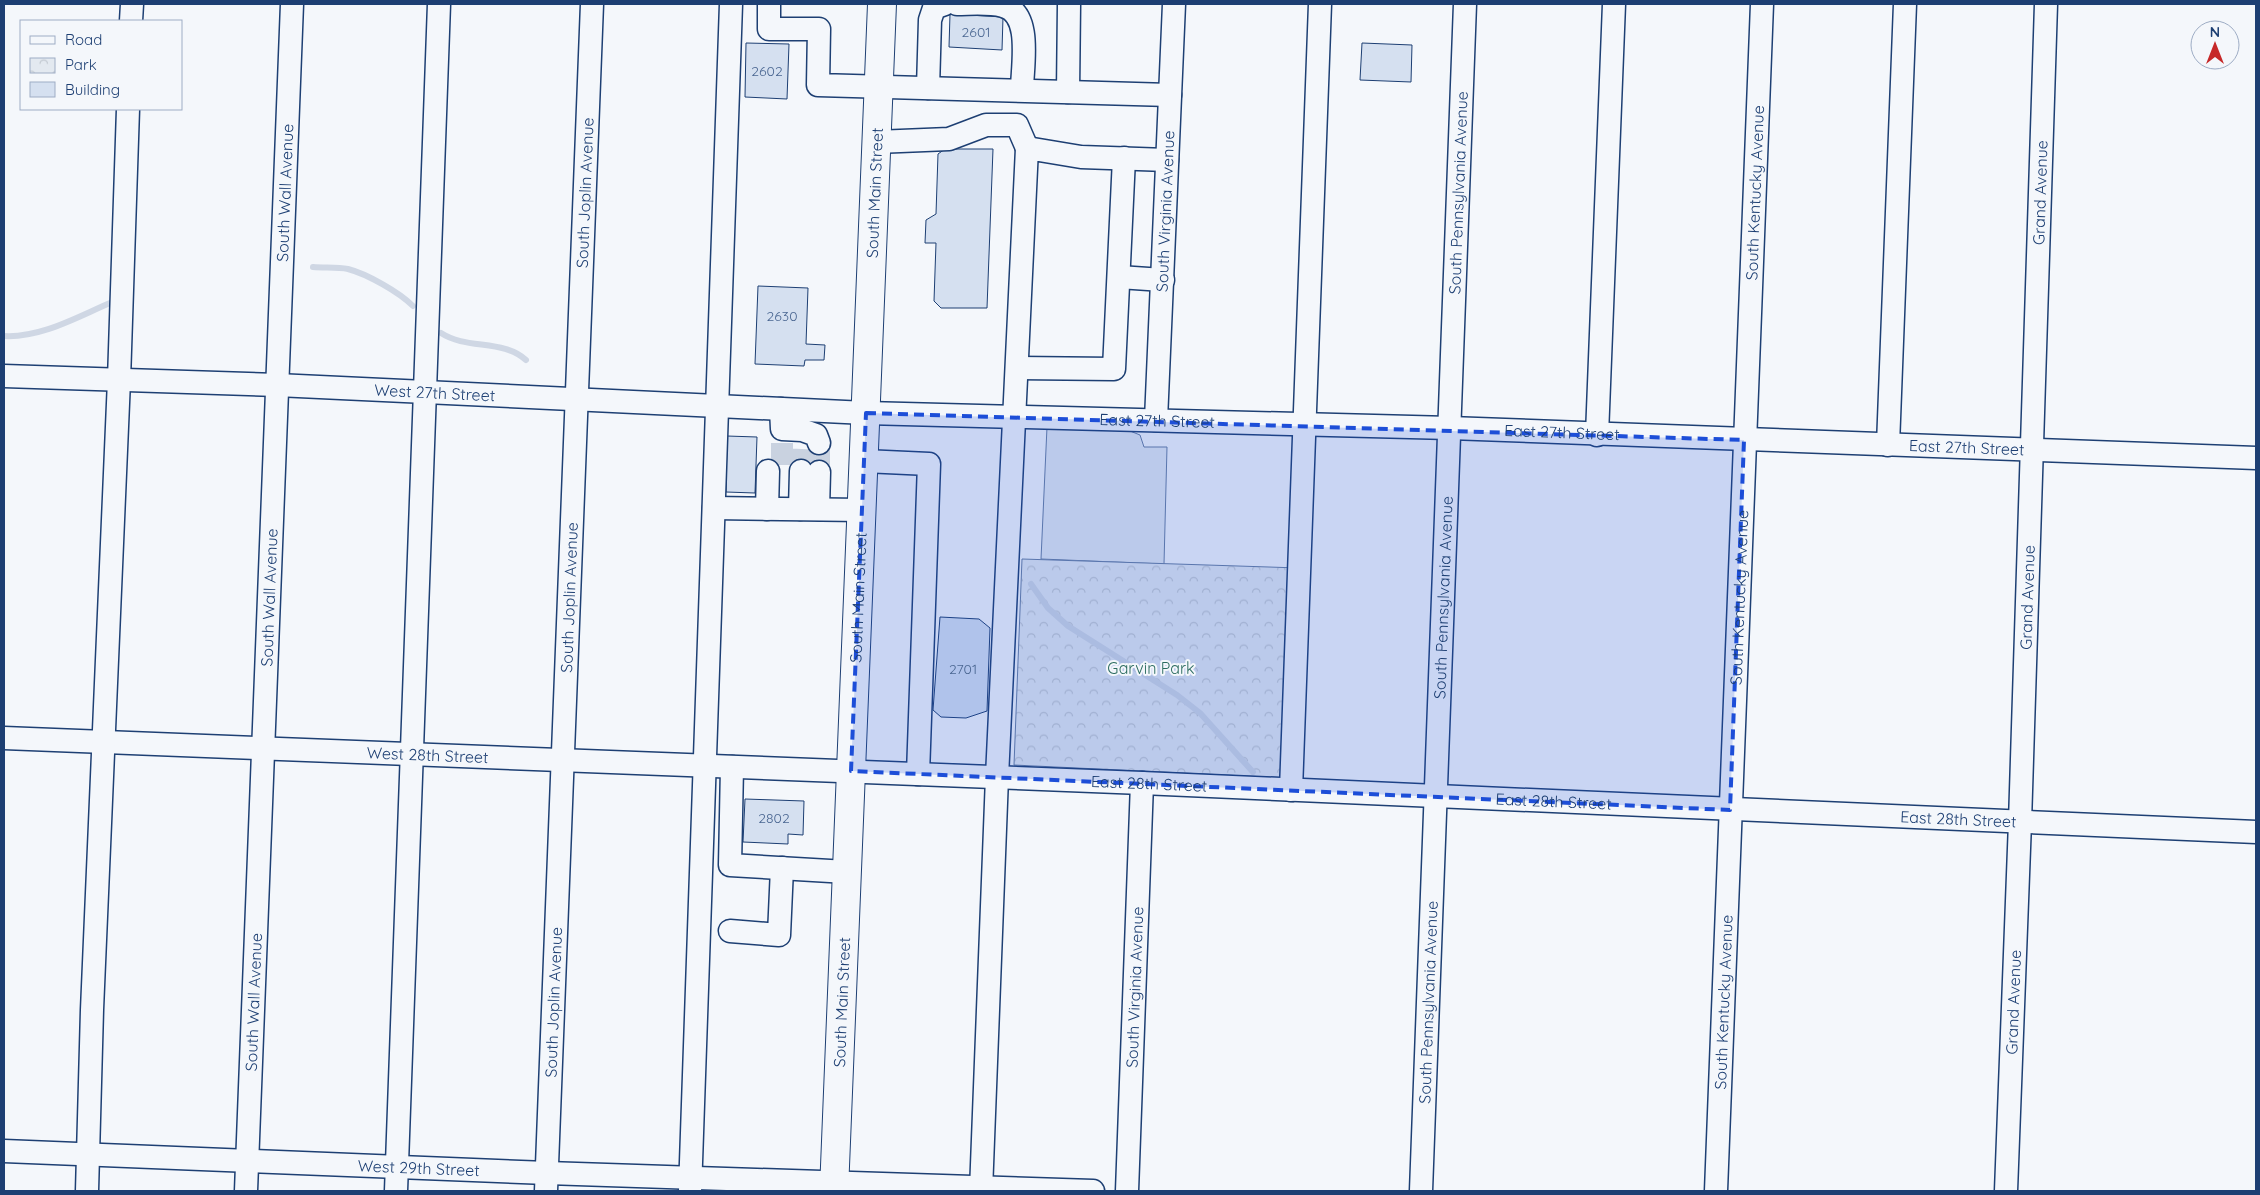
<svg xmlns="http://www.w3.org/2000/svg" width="2260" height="1195" font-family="Quicksand,sans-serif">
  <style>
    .grass { fill: #e3e9f0; stroke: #687fa3 }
    .park { fill: url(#park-crowns); stroke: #687fa3 }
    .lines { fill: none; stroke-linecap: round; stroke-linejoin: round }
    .stream { stroke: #cfd7e4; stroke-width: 6 }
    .building { fill: #d5e0f0; stroke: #1d3f73 }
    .minor-tunnel { stroke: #c9d2e0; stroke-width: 22; stroke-dasharray: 22 11; stroke-linecap: butt }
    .minor-casing { stroke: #1d3f73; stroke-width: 25 }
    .major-casing { stroke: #1d3f73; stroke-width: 30 }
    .minor { stroke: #f4f7fb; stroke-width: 22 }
    .major { stroke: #f4f7fb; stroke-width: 28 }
    .marked { fill: #1d4ed8; fill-opacity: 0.2; stroke: #1d4ed8; stroke-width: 4; stroke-dasharray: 10 6; stroke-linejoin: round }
    .labels { text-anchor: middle; stroke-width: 4; stroke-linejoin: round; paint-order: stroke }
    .number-label { font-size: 14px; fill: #4b6792 }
    .street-label { font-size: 16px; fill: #1d3f73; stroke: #f4f7fb }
    .park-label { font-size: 16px; fill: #2c6c60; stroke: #f4f7fb }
  </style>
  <defs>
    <pattern id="park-crowns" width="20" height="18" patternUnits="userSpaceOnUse" patternTransform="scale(1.25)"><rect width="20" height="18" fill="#e3e9f0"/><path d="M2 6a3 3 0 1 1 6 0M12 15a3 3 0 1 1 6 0" fill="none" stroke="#c2c9d1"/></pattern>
  </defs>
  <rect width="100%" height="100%" fill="#f4f7fb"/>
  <path class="grass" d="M1047 427 1130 431 1140 435 1144 447H1167L1164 564 1041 559Z"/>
  <path class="park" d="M1022 559 1299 568 1288 778 1014 765Z"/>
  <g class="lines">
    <path class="stream" d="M313 267C325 268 337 267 348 269 367 274 399 292 413 306
      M441 333C467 350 503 339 526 360
      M4 336C41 338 77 317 110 303
      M1031 584 1048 608 1068 626 1177 695 1200 713 1253 772"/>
  </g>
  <path class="building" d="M950 14 1003 17 1002 50 949 47Z
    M746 43 789 44 787 99 745 97Z
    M1362 43 1412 45 1411 82 1360 80Z
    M945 149H993L987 308H941L934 301 936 243H925L926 220 936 214 938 154Z
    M758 286 808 288 806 344 825 345 824 360H805L804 366 755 364Z
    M727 436 757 437 755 493 726 492Z
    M940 617 979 619 990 628 987 711 966 718 941 717 933 710Z
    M745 799 804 801 803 835 788 834V844L743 842Z"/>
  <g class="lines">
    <path class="minor-tunnel" d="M782 443V471
      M819 443V472
      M801 471 802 443"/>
    <g class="minor-casing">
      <g id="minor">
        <path d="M769 4V29H819L818 85 1170 95"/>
        <path d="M957 4C971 4 989 2 1003 6 1033 13 1022 67 1022 90"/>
        <path d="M131 21 132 4"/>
        <path d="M928 88 930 20 934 8 945 4"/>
        <path d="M1068 92 1069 4"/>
        <path d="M876 142 949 139 986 125H1017L1027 148"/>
        <path d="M1119 277 1163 280"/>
        <path d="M1018 368 1114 369 1124 158"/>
        <path id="s1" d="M4 376 277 385 866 413 1450 428 2256 458"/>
        <path d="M781 409 782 429 802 430 816 435 819 443"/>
        <path id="s2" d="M1156 420 1174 4"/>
        <path d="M1597 435 1614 4"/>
        <path d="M1888 445 1905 4"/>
        <path d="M864 461 929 464 918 774"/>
        <path d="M714 508 862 510"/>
        <path d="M767 509 768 471"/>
        <path d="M800 509 801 471"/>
        <path d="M818 509 819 472"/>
        <path id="s3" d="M4 738 1142 783 2256 832"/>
        <path d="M732 767 730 865 847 872"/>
        <path d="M1291 790 1320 4"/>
        <path d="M730 931 779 935 782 868"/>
        <path id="s4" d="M4 1151 547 1173 1093 1191"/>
        <path d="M87 1191 92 1010 119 380 128 109"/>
        <path id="s5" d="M246 1191 292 4"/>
        <path d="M396 1191 439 4"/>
        <path id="s6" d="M546 1191 592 4"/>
        <path d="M690 1191 731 4"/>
        <path d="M981 1191 997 777 1027 148 1081 157 1167 160"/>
        <path id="s7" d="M1127 1191 1142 783"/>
        <path id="s8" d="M1421 1191 1465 4"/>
        <path id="s9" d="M1716 1191 1762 4"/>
        <path id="s10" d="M2006 1191 2020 822 2046 4"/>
      </g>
    </g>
    <g class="major-casing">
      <g id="major">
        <path id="s11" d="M834 1191 882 4"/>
      </g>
    </g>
    <use href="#minor" class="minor"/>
    <use href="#major" class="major"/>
  </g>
  <path class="marked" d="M866 413 1744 440 1730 810 851 771Z"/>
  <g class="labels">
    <g class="number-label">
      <text x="976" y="37">2601</text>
      <text x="767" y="76">2602</text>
      <text x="782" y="321">2630</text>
      <text x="963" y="674">2701</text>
      <text x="774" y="823">2802</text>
    </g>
    <g class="street-label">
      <text dy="6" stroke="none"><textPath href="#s5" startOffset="999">South Wall Avenue</textPath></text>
      <text dy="6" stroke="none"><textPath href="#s6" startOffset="999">South Joplin Avenue</textPath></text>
      <text dy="6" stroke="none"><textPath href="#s11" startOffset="999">South Main Street</textPath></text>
      <text dy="6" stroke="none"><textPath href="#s8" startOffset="999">South Pennsylvania Avenue</textPath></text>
      <text dy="6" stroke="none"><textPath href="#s9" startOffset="999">South Kentucky Avenue</textPath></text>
      <text dy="6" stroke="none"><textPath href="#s10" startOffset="999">Grand Avenue</textPath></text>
      <text dy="6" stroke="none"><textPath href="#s2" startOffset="209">South Virginia Avenue</textPath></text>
      <text dy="6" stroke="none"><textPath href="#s1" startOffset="431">West 27th Street</textPath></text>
      <text dy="6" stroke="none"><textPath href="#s1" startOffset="1154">East 27th Street</textPath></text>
      <text dy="6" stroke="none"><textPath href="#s1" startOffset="1559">East 27th Street</textPath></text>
      <text dy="6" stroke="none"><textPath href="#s1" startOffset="1964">East 27th Street</textPath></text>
      <text dy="6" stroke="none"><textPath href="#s5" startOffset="594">South Wall Avenue</textPath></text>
      <text dy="6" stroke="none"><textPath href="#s6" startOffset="594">South Joplin Avenue</textPath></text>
      <text dy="6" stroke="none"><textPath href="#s8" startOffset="594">South Pennsylvania Avenue</textPath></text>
      <text dy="6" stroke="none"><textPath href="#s9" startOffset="594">South Kentucky Avenue</textPath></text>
      <text dy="6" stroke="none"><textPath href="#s11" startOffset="594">South Main Street</textPath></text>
      <text dy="6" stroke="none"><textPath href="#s10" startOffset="594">Grand Avenue</textPath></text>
      <text dy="6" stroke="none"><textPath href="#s3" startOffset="424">West 28th Street</textPath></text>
      <text dy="6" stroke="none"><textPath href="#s3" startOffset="1146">East 28th Street</textPath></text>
      <text dy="6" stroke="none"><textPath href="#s3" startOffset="1551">East 28th Street</textPath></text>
      <text dy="6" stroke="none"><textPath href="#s3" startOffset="1956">East 28th Street</textPath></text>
      <text dy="6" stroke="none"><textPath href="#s7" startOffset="204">South Virginia Avenue</textPath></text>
      <text dy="6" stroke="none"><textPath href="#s5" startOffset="189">South Wall Avenue</textPath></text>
      <text dy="6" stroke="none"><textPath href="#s6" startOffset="189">South Joplin Avenue</textPath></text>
      <text dy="6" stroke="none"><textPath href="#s11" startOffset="189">South Main Street</textPath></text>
      <text dy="6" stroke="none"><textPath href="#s8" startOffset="189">South Pennsylvania Avenue</textPath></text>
      <text dy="6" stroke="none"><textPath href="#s9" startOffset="189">South Kentucky Avenue</textPath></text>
      <text dy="6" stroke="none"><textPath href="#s10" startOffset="189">Grand Avenue</textPath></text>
      <text dy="6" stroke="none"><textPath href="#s4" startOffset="415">West 29th Street</textPath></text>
    </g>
    <g class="park-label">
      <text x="1151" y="674">Garvin Park</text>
    </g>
  </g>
  <rect width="2260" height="1195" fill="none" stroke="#1d3f73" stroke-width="10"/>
  <rect x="20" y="20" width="162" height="90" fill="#f4f7fb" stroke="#9eadc5"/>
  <rect x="30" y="36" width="25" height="8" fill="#f4f7fb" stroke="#9eadc5"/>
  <text x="65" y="45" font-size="15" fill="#1d3f73">Road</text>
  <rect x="30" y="58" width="25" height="15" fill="url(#park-crowns)" stroke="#9eadc5"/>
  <text x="65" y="70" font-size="15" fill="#1d3f73">Park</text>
  <rect x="30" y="82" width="25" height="15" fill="#d5e0f0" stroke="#9eadc5"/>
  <text x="65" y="95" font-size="15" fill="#1d3f73">Building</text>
  <g transform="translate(2215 45)"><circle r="24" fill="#f4f7fb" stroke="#9eadc5"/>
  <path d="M0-4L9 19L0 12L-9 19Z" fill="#c62828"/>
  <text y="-8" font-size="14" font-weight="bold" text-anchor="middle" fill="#1d3f73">N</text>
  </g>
</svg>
